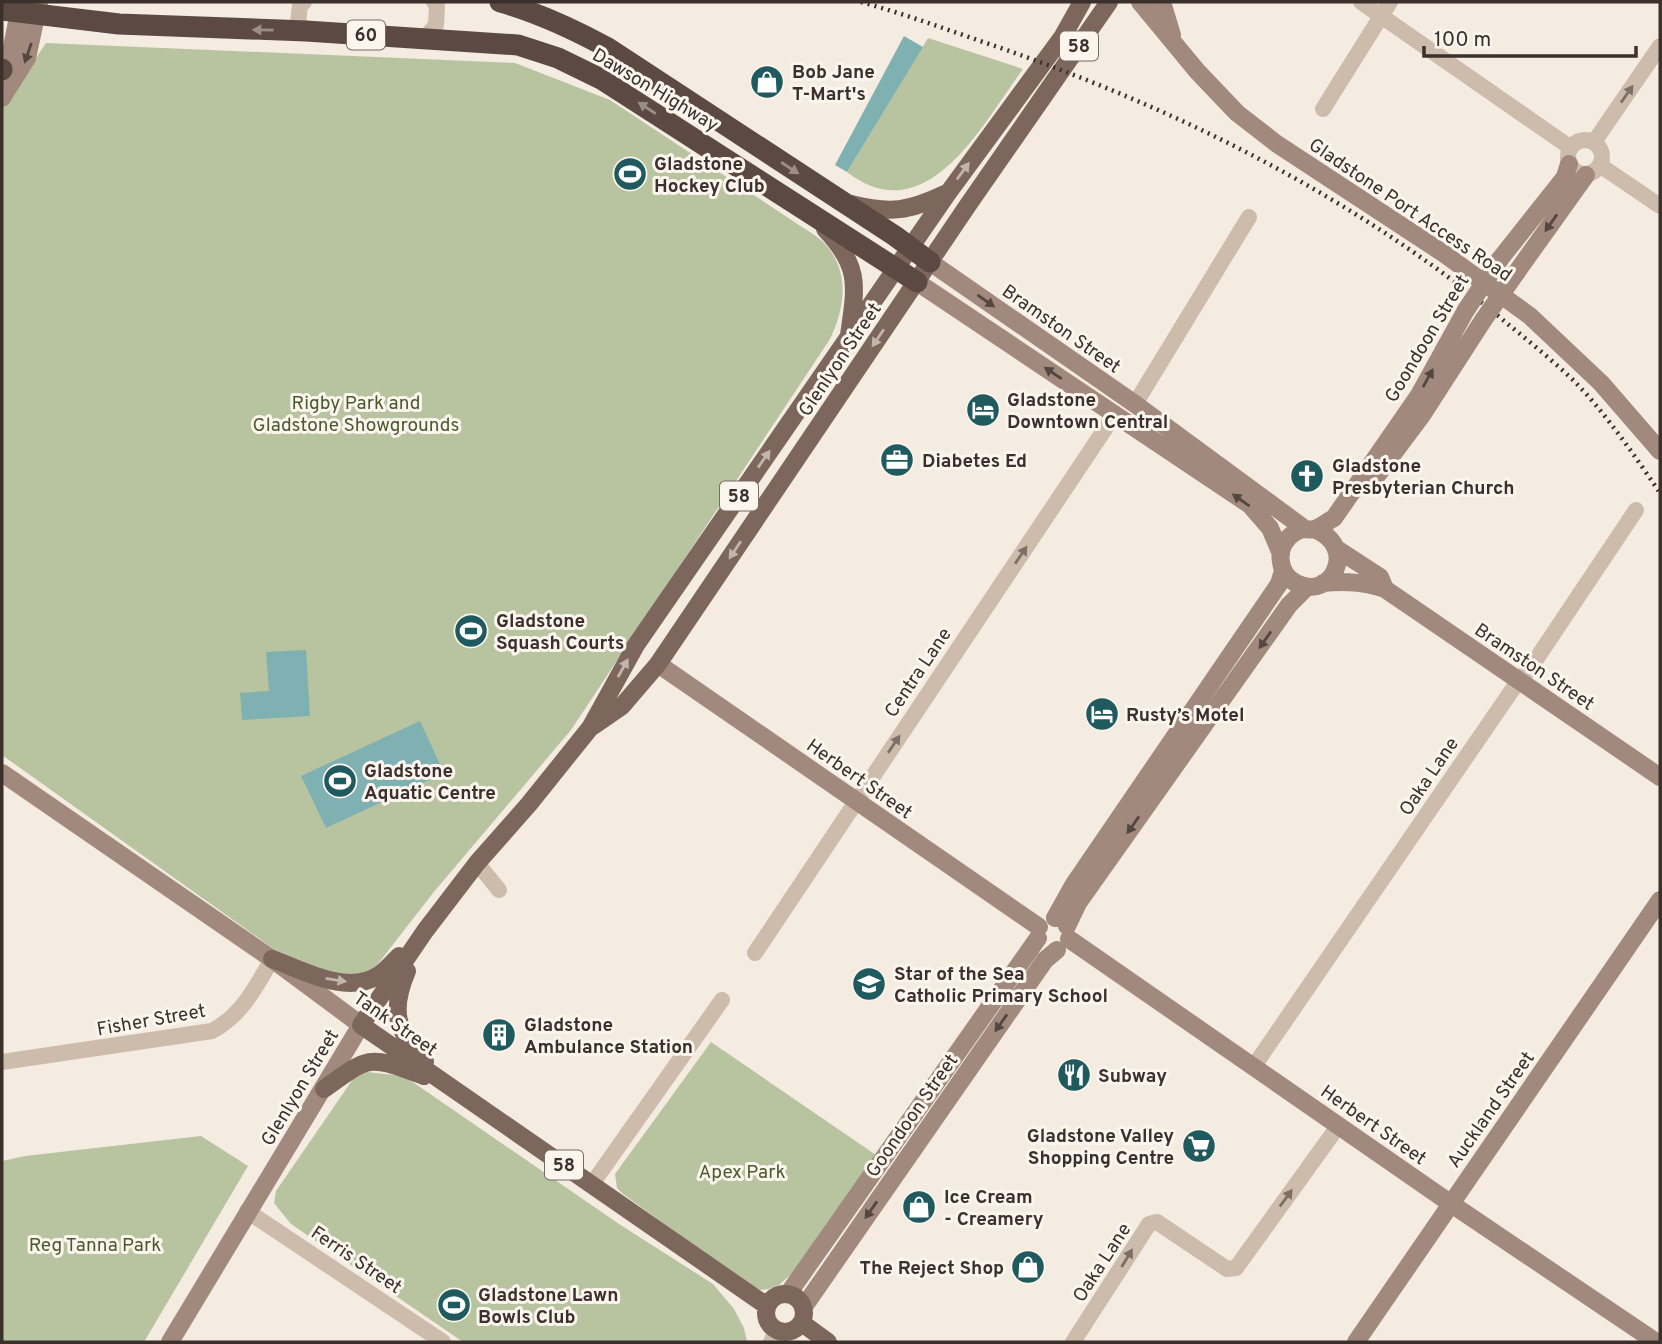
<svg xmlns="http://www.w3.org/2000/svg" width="1662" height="1344" font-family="Overpass,sans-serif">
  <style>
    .green { fill: #b8c4a0 }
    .water { fill: #7fb0b2 }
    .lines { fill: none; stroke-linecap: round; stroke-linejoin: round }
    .street { stroke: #cdbbac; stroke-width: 16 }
    .secondary { stroke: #a18a7d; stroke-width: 18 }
    .primary { stroke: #7d675c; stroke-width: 18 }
    .highway { stroke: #5c4a42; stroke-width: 21 }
    .rail { stroke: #3b302b; stroke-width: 4.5; stroke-dasharray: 2 5; stroke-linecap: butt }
    .secondary-bridge { stroke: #a18a7d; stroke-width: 18 }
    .oneway { fill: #9c8e87 }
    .oneway2 { fill: #544640 }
    .oneway3 { fill: #7d6f65 }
    .oneway4 { fill: #c2b5ac }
    .labels { text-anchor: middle; stroke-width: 6; stroke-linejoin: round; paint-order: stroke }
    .shield { fill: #fbf5ee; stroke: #756b66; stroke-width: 2 }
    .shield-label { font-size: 18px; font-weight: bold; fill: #3b302b }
    .poi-label { font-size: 19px; font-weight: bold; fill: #3b302b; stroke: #fbf5ee; text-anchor: start }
    .street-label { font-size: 19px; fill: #3b302b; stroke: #fbf5ee }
    .park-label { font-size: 19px; fill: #4a5a2e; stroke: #fbf5ee }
  </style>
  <rect width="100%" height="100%" fill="#f4ebe1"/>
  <path class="green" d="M928 38 1023 69C983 123 927 234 847 172Z
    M46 43 515 63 610 100 799 225C808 231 819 237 826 245 850 273 845 308 830 339L571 730 433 893 374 969 353 976 327 978 285 957 2 755V108Z
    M711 1042 876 1155 800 1266 788 1277 779 1285 769 1289 760 1290 747 1284 623 1194 617 1188 615 1174Z
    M367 1072 404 1076 619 1224 713 1284 734 1309 744 1328 747 1342H463L291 1224 274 1203 276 1191 353 1079Z
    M201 1136 248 1166 144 1342H2V1161L25 1156Z"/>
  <path class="water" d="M904 36 923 47 847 172 835 165Z
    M306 650 310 716 242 720 240 693 269 691 266 652Z
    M420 721 444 773 326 828 301 776Z"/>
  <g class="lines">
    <path class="street" d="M304 2 300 5 298 23 306 31
      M1361 2 1571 148
      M425 38 436 25 437 5 434 2
      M1323 109 1390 2
      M1568 157a17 17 0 1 1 34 0a17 17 0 1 1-34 0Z
      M1594 142 1660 46
      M1601 166 1660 206
      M1135 404 1249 217
      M477 863 499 890
      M755 953 1115 414
      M2 1062 212 1031C242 1015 255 988 272 959
      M1254 1066 1519 680 1529 670 1636 510
      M592 1184 722 1000
      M247 1211 443 1342
      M771 1342 776 1331
      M1073 1342 1149 1224 1157 1222 1227 1269 1236 1268 1339 1125"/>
    <path class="secondary" d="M1140 2 1197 71 1237 113 1277 144 1443 253 1530 316 1601 383 1660 451
      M1162 2 1172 35
      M2 71 12 47 21 2
      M2 98 27 58 39 2
      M1500 259 1565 177 1569 164
      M930 262 1135 404 1305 529
      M1516 273 1586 175
      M917 282 1250 505 1270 528 1281 554
      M1375 478 1422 415 1484 319
      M1314 529C1359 546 1332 602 1296 583 1288 579 1282 571 1281 562 1278 547 1289 532 1304 529 1307 529 1311 530 1315 529 1321 527 1328 521 1334 518L1419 395 1466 310
      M1337 549 1380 577 1385 589
      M1323 583C1346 581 1363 582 1385 589L1660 777
      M658 664 1039 927
      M2 773 272 959 361 1025 170 1342
      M1055 918 1074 884 1279 584 1283 571
      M1067 926 1078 903 1289 605 1307 587
      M1069 939 1450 1203 1656 1342
      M788 1294 1038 938
      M803 1308 1045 960 1057 950
      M1356 1342 1660 900"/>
    <path class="primary" d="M851 204C891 214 909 211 945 194
      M825 229C861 267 856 286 849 335
      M593 726 622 706 658 664 968 205 1109 2
      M272 959C303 970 347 996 379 975 386 970 393 962 399 956
      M407 971C390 1011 396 1031 425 1062
      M324 1089C372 1054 369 1056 424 1076
      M766 1313a19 19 0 1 1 38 0a19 19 0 1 1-38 0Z
      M767 1306 361 1025 425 931 477 863 529 804 590 728 636 645 948 193 1063 36 1082 2
      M802 1323 828 1342"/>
    <path class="highway" d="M500 2C539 13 573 29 608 48L895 236 930 262
      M2 10 119 24 306 31 518 45 558 58 601 79 917 282
      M2 69V70"/>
    <path class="rail" d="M861 2C905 14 948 30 992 45 1175 108 1346 192 1497 315 1522 336 1549 357 1573 380 1604 411 1635 456 1660 493"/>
    <path class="secondary-bridge" d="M1466 310 1500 259
      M1484 319 1516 273"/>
  </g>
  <defs><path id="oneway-solid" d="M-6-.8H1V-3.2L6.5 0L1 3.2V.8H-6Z" transform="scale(1.75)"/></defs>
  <g class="oneway">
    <use href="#oneway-solid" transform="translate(263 30) rotate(-179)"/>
    <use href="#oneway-solid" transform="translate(647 108) rotate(-147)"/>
    <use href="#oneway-solid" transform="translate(790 168) rotate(33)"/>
  </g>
  <g class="oneway2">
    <use href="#oneway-solid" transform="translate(28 53) rotate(109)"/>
    <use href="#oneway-solid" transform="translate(1551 223) rotate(125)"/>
    <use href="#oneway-solid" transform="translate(986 301) rotate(35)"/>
    <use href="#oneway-solid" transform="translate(1053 373) rotate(-146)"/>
    <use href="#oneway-solid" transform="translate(1428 378) rotate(-61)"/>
    <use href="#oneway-solid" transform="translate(1241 500) rotate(-145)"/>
    <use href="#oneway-solid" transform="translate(1265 640) rotate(125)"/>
    <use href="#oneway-solid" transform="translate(1133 825) rotate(125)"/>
    <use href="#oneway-solid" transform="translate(1001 1023) rotate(125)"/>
    <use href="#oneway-solid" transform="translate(871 1210) rotate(125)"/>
  </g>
  <g class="oneway3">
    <use href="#oneway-solid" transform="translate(1627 94) rotate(-55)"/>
    <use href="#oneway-solid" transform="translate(1021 555) rotate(-56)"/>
    <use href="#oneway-solid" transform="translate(894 744) rotate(-56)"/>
    <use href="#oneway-solid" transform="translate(1286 1198) rotate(-54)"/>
    <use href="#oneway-solid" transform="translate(1127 1258) rotate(-59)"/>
  </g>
  <g class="oneway4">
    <use href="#oneway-solid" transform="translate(963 171) rotate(-54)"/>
    <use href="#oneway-solid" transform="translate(878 338) rotate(124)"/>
    <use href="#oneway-solid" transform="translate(764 459) rotate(-55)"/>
    <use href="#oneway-solid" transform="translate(735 550) rotate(124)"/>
    <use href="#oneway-solid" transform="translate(623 668) rotate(-61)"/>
    <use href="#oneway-solid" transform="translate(336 980) rotate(9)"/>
  </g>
  <defs>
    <g id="shop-disc" transform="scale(1.75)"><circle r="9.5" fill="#1f5a5e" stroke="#fbf5ee"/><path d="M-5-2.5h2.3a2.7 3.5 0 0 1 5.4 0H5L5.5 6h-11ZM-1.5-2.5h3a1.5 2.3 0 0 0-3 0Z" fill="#fff"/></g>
    <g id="stadium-disc" transform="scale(1.75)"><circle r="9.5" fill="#1f5a5e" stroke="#fbf5ee"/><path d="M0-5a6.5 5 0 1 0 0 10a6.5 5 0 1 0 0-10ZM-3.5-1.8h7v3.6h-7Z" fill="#fff"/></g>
    <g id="hotel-disc" transform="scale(1.75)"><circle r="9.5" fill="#1f5a5e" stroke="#fbf5ee"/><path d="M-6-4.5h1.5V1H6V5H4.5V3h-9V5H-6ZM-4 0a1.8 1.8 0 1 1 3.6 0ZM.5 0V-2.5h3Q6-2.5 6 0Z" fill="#fff"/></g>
    <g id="office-disc" transform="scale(1.75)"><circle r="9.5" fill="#1f5a5e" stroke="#fbf5ee"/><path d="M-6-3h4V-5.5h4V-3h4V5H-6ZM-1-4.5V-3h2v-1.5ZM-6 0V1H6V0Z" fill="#fff"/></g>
    <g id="church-disc" transform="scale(1.75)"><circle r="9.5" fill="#1f5a5e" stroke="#fbf5ee"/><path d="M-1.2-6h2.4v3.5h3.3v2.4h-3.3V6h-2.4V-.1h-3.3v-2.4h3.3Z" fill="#fff"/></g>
    <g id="school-disc" transform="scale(1.75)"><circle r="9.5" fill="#1f5a5e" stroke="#fbf5ee"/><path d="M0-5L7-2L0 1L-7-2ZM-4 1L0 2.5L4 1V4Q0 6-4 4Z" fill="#fff"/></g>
    <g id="building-disc" transform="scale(1.75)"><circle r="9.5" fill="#1f5a5e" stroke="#fbf5ee"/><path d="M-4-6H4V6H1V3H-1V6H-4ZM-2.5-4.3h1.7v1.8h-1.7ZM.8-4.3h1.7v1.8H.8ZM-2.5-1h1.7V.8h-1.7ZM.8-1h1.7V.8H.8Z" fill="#fff"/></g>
    <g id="restaurant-disc" transform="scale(1.75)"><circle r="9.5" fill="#1f5a5e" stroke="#fbf5ee"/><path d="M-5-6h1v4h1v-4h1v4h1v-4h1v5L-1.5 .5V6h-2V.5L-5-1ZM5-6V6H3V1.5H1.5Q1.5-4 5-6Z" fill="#fff"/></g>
    <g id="supermarket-disc" transform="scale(1.75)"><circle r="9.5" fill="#1f5a5e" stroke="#fbf5ee"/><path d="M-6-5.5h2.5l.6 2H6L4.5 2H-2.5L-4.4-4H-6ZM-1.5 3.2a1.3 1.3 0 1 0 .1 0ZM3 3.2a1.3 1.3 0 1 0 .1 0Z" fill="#fff"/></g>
  </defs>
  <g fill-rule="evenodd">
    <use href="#shop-disc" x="767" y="82"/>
    <use href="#stadium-disc" x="630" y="174"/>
    <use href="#hotel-disc" x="983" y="410"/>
    <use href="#office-disc" x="897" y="460"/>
    <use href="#church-disc" x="1307" y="476"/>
    <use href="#stadium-disc" x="471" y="631"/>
    <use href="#hotel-disc" x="1102" y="714"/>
    <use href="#stadium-disc" x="340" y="781"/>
    <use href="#school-disc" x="869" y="984"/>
    <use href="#building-disc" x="499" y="1035"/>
    <use href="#restaurant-disc" x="1074" y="1075"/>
    <use href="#supermarket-disc" x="1199" y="1146"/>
    <use href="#shop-disc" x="919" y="1207"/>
    <use href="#shop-disc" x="1028" y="1267"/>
    <use href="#stadium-disc" x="454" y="1305"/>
  </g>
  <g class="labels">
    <g class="shield">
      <rect x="347" y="20.5" width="38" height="29" rx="5"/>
      <rect x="1060" y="31.5" width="38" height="29" rx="5"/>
      <rect x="720" y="481.5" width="38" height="29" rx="5"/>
      <rect x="545" y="1150.5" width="38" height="29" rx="5"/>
    </g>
    <g class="shield-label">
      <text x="366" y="41">60</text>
      <text x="1079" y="52">58</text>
      <text x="739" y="502">58</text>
      <text x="564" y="1171">58</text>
    </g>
    <g class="poi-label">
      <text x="792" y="78">Bob Jane<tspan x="792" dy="22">T-Mart's</tspan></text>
      <text x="654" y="170">Gladstone<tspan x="654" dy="22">Hockey Club</tspan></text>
      <text x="1007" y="406">Gladstone<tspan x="1007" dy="22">Downtown Central</tspan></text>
      <text x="922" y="467">Diabetes Ed</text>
      <text x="1332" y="472">Gladstone<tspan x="1332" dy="22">Presbyterian Church</tspan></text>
      <text x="496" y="627">Gladstone<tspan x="496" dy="22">Squash Courts</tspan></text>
      <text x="1126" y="721">Rusty’s Motel</text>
      <text x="364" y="777">Gladstone<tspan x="364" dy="22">Aquatic Centre</tspan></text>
      <text x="894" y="980">Star of the Sea<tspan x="894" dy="22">Catholic Primary School</tspan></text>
      <text x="524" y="1031">Gladstone<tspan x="524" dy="22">Ambulance Station</tspan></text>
      <text x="1098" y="1082">Subway</text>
      <text x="1174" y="1142" text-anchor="end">Gladstone Valley<tspan x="1174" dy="22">Shopping Centre</tspan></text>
      <text x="944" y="1203">Ice Cream<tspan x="944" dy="22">- Creamery</tspan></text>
      <text x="1004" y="1274" text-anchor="end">The Reject Shop</text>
      <text x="478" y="1301">Gladstone Lawn<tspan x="478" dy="22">Bowls Club</tspan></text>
    </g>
    <g class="street-label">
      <text transform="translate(656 89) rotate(31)" y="7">Dawson Highway</text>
      <text transform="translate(1411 209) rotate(34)" y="7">Gladstone Port Access Road</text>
      <text transform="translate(1062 328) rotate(35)" y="7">Bramston Street</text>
      <text transform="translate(1426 338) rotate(-59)" y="7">Goondoon Street</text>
      <text transform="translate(839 359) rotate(-56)" y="7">Glenlyon Street</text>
      <text transform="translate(1535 666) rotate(34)" y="7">Bramston Street</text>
      <text transform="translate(917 672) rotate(-56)" y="7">Centra Lane</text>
      <text transform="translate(1428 776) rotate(-56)" y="7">Oaka Lane</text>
      <text transform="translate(860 778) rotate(35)" y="7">Herbert Street</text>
      <text transform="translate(151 1019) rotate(-10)" y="7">Fisher Street</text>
      <text transform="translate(396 1023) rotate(35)" y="7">Tank Street</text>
      <text transform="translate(299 1087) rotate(-59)" y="7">Glenlyon Street</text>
      <text transform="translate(1490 1109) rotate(-55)" y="7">Auckland Street</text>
      <text transform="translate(911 1115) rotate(-55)" y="7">Goondoon Street</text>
      <text transform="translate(1374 1124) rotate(35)" y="7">Herbert Street</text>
      <text transform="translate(357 1259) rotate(34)" y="7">Ferris Street</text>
      <text transform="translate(1101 1262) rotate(-57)" y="7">Oaka Lane</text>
    </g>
    <g class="park-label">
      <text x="356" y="409">Rigby Park and<tspan x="356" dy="22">Gladstone Showgrounds</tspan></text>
      <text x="742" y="1178">Apex Park</text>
      <text x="95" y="1251">Reg Tanna Park</text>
    </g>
  </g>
  <rect width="1662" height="1344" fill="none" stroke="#3b302b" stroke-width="7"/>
  <path d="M1424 46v10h212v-10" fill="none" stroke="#3b302b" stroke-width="3.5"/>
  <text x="1434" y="46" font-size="21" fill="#3b302b" stroke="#fbf5ee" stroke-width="5" paint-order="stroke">100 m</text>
</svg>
